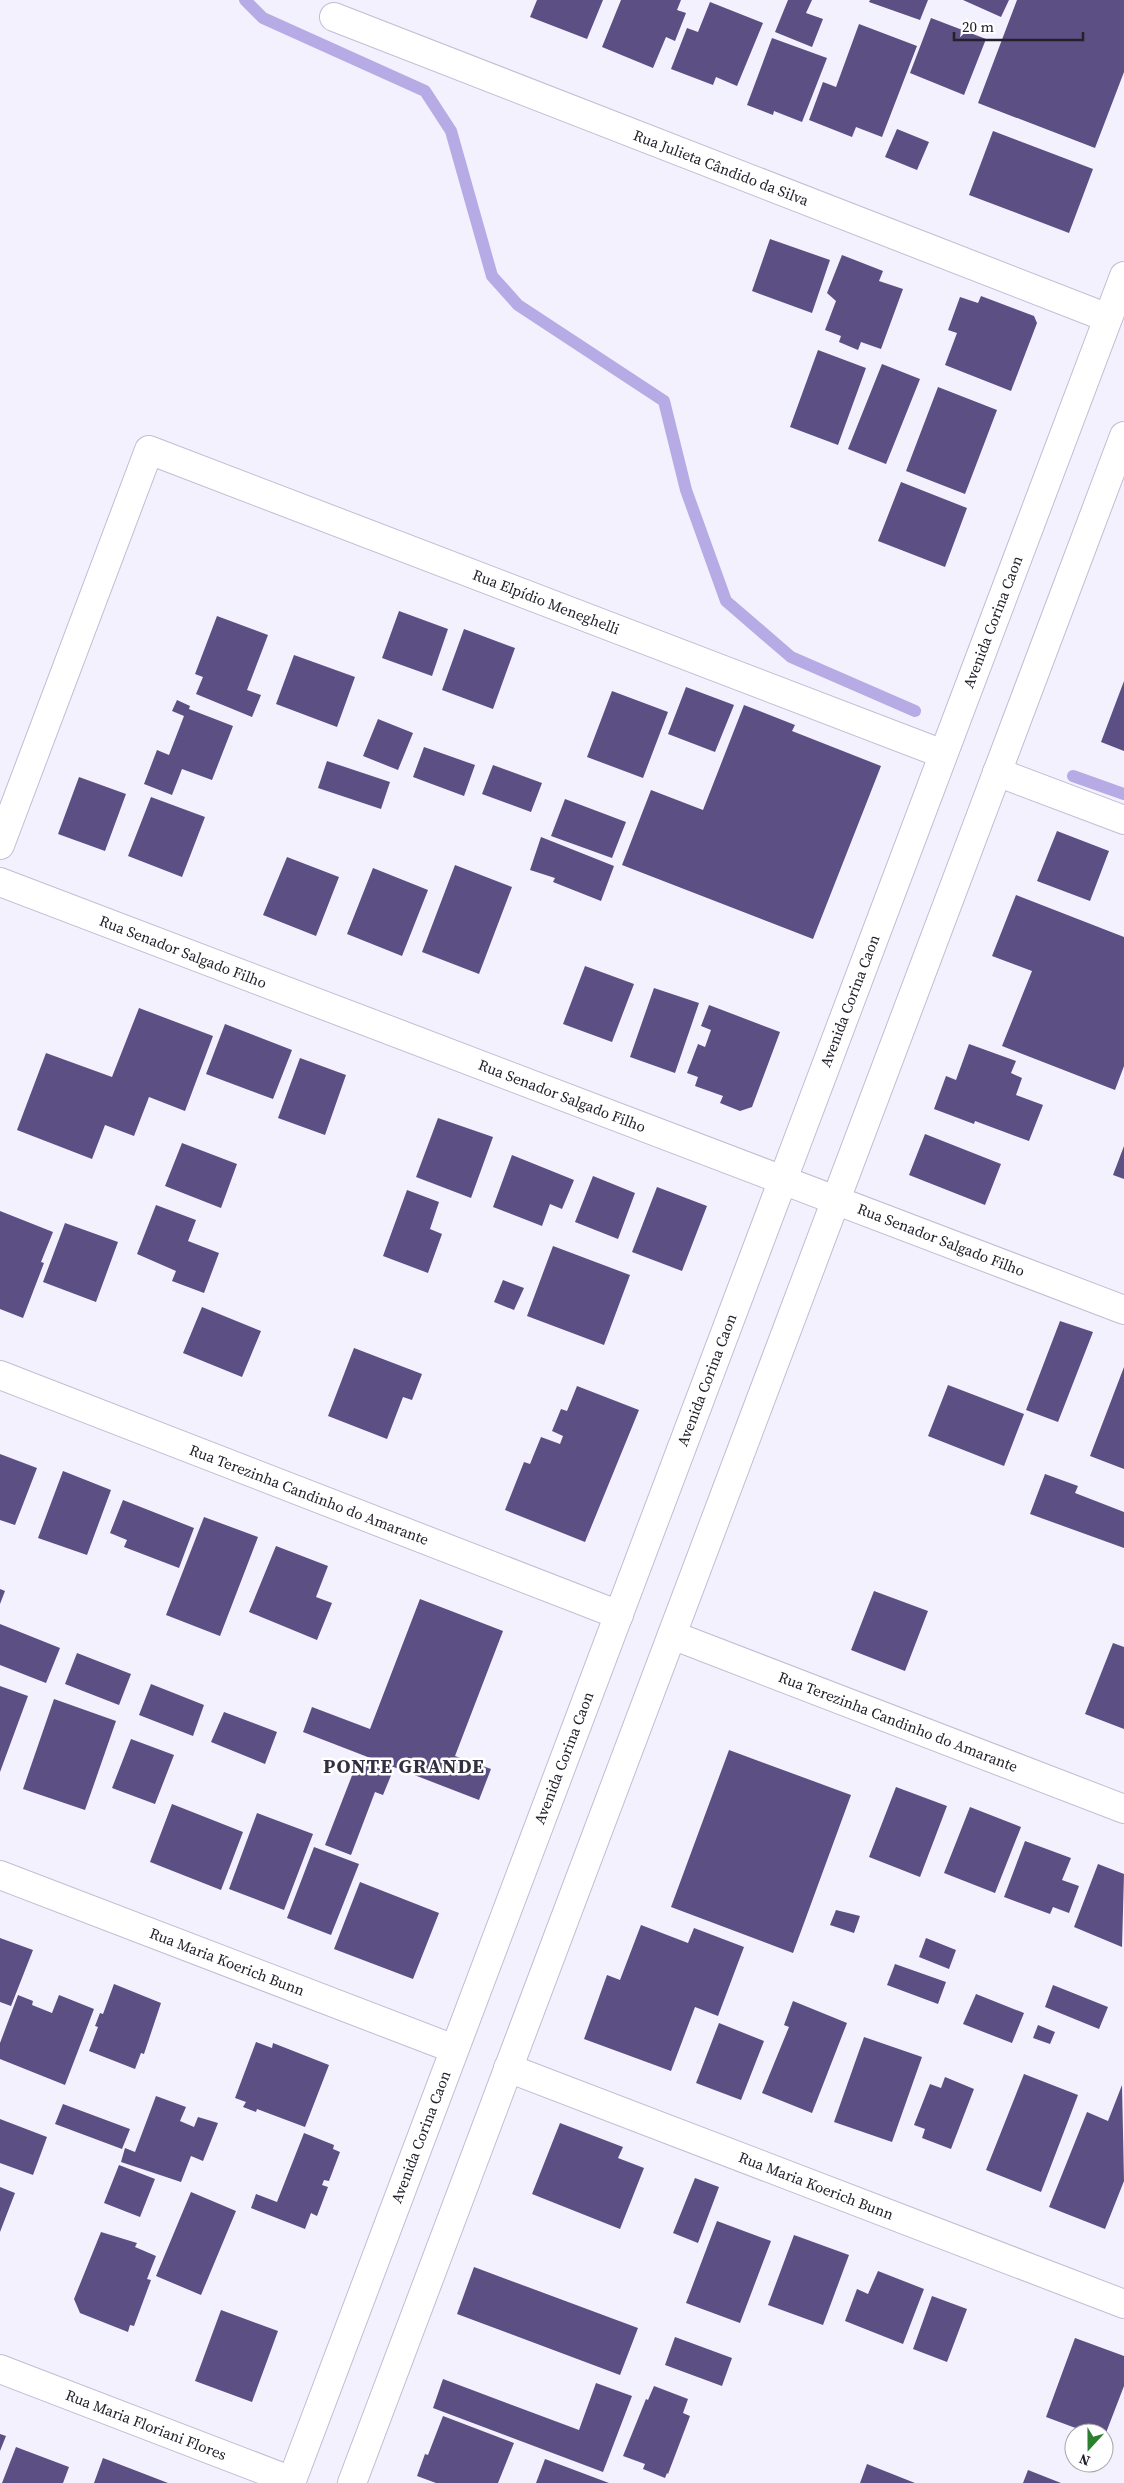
<svg xmlns="http://www.w3.org/2000/svg" width="1124" height="2483" font-family="'Source Serif 4',serif">
  <style>
    .lines { fill: none; stroke-linecap: round; stroke-linejoin: round }
    .stream { stroke: #b7abe5; stroke-width: 12 }
    .building { fill: #5b4f83 }
    .minor-casing { stroke: #c1bdd3; stroke-width: 30 }
    .secondary-casing { stroke: #c1bdd3; stroke-width: 30 }
    .minor { stroke: #fff; stroke-width: 28 }
    .secondary { stroke: #fff; stroke-width: 28 }
    .labels { text-anchor: middle; stroke-width: 5; stroke-linejoin: round; paint-order: stroke }
    .street-label { font-size: 15px; fill: #23222a; stroke: #fff }
    .district-label { font-size: 20px; font-weight: bold; letter-spacing: 1px; fill: #322f40; stroke: #fff }
  </style>
  <rect width="100%" height="100%" fill="#f4f1ff"/>
  <g class="lines">
    <path class="stream" d="M245 0 263 18 425 91 451 131 492 276 518 305 664 401 686 490 726 601 791 657 915 711
      M1073 776 1124 794"/>
  </g>
  <path class="building" d="M537 0H603L587 39 530 17Z
    M621 0H681L677 10 686 13 675 41 666 37 653 68 602 47Z
    M788 0H812L806 13 823 19 812 47 775 32Z
    M870 0H928L920 20 869 2Z
    M963 0H1009L1001 17Z
    M1017 0H1124V72L1095 148 978 103Z
    M710 2 763 23 737 86 716 77 713 85 671 69 687 28 698 32Z
    M931 18 986 39 964 95 910 73Z
    M859 24 917 46 882 137 856 127 852 137 809 120 823 82 836 87Z
    M772 38 827 58 802 122 774 111 773 115 747 105Z
    M897 129 929 142 917 170 885 157Z
    M993 131 1093 169 1069 233 969 195Z
    M770 239 830 260 812 313 752 291Z
    M842 255 883 271 879 281 903 289 881 349 861 342 858 350 839 342 841 336 825 330 836 301 827 293Z
    M981 296 1034 316 1037 323 1011 391 945 365 957 333 948 330 960 297 978 303Z
    M818 350 866 368 838 445 790 427Z
    M882 364 920 379 886 464 848 449Z
    M938 387 997 410 965 494 906 471Z
    M901 482 967 508 945 567 878 541Z
    M399 611 448 629 432 676 382 658Z
    M217 616 268 635 247 690 261 695 252 717 196 694 203 677 195 674Z
    M464 629 515 648 493 709 442 690Z
    M294 655 355 677 337 727 276 704Z
    M1124 681V751L1101 742Z
    M686 687 734 705 715 752 668 734Z
    M612 691 668 712 643 778 587 757Z
    M177 700 190 706 189 709 233 726 212 780 182 769 172 795 144 784 157 750 169 755 184 716 172 711Z
    M744 705 795 725 792 731 881 766 813 939 622 865 651 790 703 810Z
    M378 719 413 733 398 770 363 756Z
    M424 747 475 765 464 796 413 777Z
    M327 761 390 782 381 809 318 788Z
    M493 765 542 783 531 812 482 794Z
    M79 777 126 794 105 851 58 834Z
    M151 797 205 817 182 877 128 856Z
    M565 799 626 822 612 858 551 836Z
    M1057 831 1109 851 1090 901 1037 881Z
    M541 837 614 866 601 901 553 882 555 878 530 870Z
    M287 857 339 877 316 936 263 915Z
    M455 865 512 887 479 974 422 952Z
    M373 868 428 890 402 956 347 934Z
    M1016 895 1124 937V1066L1115 1090 1002 1046 1032 971 992 956Z
    M585 966 634 984 612 1042 563 1024Z
    M654 988 699 1003 675 1073 630 1057Z
    M709 1005 780 1032 752 1107 740 1111 720 1103 723 1096 695 1086 698 1077 687 1073 698 1044 705 1047 711 1030 701 1026Z
    M139 1008 213 1036 185 1111 149 1097 134 1136 105 1125 92 1159 17 1130 46 1053 112 1077Z
    M225 1024 292 1050 273 1099 206 1074Z
    M969 1044 1016 1061 1011 1073 1022 1078 1016 1095 1043 1105 1029 1141 975 1121 974 1124 934 1109 946 1076 956 1080Z
    M300 1058 346 1075 325 1135 278 1118Z
    M438 1118 493 1137 471 1198 416 1177Z
    M925 1134 1001 1164 985 1205 909 1175Z
    M182 1143 237 1164 221 1208 165 1186Z
    M1124 1146V1179L1113 1175Z
    M512 1155 574 1180 562 1209 550 1204 542 1226 493 1207Z
    M593 1176 635 1193 618 1239 575 1222Z
    M657 1187 707 1206 682 1271 632 1252Z
    M407 1190 439 1202 430 1229 442 1234 428 1273 383 1256Z
    M156 1205 196 1220 188 1241 219 1253 204 1293 172 1281 176 1271 137 1254Z
    M0 1211 53 1232 41 1262 44 1263 23 1318 0 1309Z
    M65 1223 118 1242 96 1302 43 1282Z
    M553 1246 630 1275 604 1345 527 1316Z
    M503 1280 524 1288 514 1310 494 1302Z
    M202 1307 261 1331 242 1377 183 1353Z
    M1060 1321 1093 1332 1058 1422 1026 1410Z
    M354 1348 422 1374 412 1400 403 1397 387 1439 328 1416Z
    M1124 1367V1469L1090 1456Z
    M948 1385 1024 1414 1004 1466 928 1436Z
    M577 1386 639 1410 585 1542 505 1510 524 1462 530 1464 541 1437 560 1444 563 1436 552 1431 561 1409 567 1411Z
    M0 1454 37 1468 15 1525 0 1520Z
    M63 1471 111 1490 87 1555 38 1538Z
    M1045 1474 1078 1486 1075 1493 1124 1512V1548L1030 1514Z
    M123 1500 194 1528 179 1568 124 1547 127 1540 110 1533Z
    M204 1517 258 1537 220 1636 166 1615Z
    M276 1546 328 1566 316 1597 332 1603 317 1640 249 1612Z
    M0 1589 5 1591 0 1604Z
    M874 1591 928 1611 905 1671 851 1650Z
    M420 1599 503 1631 455 1756 491 1769 479 1800 303 1732 312 1707 370 1729Z
    M0 1624 60 1648 46 1683 0 1665Z
    M1113 1643 1124 1647V1729L1085 1714Z
    M77 1653 131 1674 119 1705 65 1684Z
    M151 1684 204 1705 193 1736 139 1715Z
    M0 1686 28 1696 0 1772Z
    M54 1699 116 1721 85 1810 23 1789Z
    M224 1712 277 1732 265 1764 211 1742Z
    M131 1739 174 1755 155 1804 112 1788Z
    M729 1750 851 1795 793 1953 671 1907Z
    M358 1760 392 1773 383 1795 375 1792 351 1855 325 1845Z
    M896 1787 947 1806 920 1877 869 1857Z
    M172 1804 243 1832 221 1890 150 1862Z
    M970 1807 1021 1827 995 1893 944 1873Z
    M257 1813 313 1834 284 1910 229 1889Z
    M1025 1841 1071 1858 1062 1880 1079 1886 1069 1913 1053 1907 1050 1914 1004 1897Z
    M314 1847 359 1864 331 1935 287 1918Z
    M1098 1864 1124 1874 1122 1947 1074 1927Z
    M360 1882 439 1913 413 1979 334 1949Z
    M836 1910 860 1916 854 1933 830 1925Z
    M641 1925 688 1943 694 1928 744 1947 718 2016 695 2007 671 2071 584 2039 607 1975 620 1980Z
    M0 1938 33 1950 11 2006 0 2002Z
    M926 1938 956 1950 949 1969 919 1957Z
    M895 1964 946 1982 938 2004 887 1985Z
    M114 1984 161 2003 144 2054 141 2053 135 2069 89 2051 98 2027 95 2026 100 2013 103 2014Z
    M1053 1985 1108 2007 1099 2029 1045 2007Z
    M976 1994 1024 2013 1012 2043 963 2024Z
    M18 1995 33 2001 32 2005 52 2013 59 1995 94 2009 65 2085 0 2059V2043Z
    M793 2001 847 2023 812 2113 762 2093 789 2027 784 2025Z
    M719 2023 764 2041 741 2100 696 2083Z
    M1038 2025 1055 2032 1050 2044 1033 2038Z
    M864 2037 922 2057 892 2142 834 2122Z
    M256 2042 272 2048 273 2043 329 2065 305 2127 257 2109 256 2112 243 2107 246 2102 235 2098Z
    M1024 2074 1078 2095 1041 2192 986 2170Z
    M945 2077 974 2089 951 2149 922 2138 925 2129 914 2125 930 2084 941 2088Z
    M1122 2085 1124 2181 1105 2229 1049 2207 1087 2112 1108 2121Z
    M156 2096 186 2107 180 2121 194 2127 198 2117 218 2123 203 2161 191 2156 181 2182 121 2162 125 2148 135 2152Z
    M63 2104 130 2129 122 2149 55 2124Z
    M0 2119 47 2137 33 2175 0 2163Z
    M560 2123 623 2147 618 2158 644 2168 620 2229 532 2194Z
    M304 2133 334 2145 333 2149 340 2152 329 2181 324 2180 322 2185 328 2187 317 2216 311 2213 305 2229 251 2208 256 2194 277 2202Z
    M119 2165 155 2179 140 2217 104 2203Z
    M695 2178 719 2187 698 2243 673 2233Z
    M0 2187 15 2193 0 2232Z
    M191 2192 236 2211 201 2295 156 2276Z
    M717 2221 771 2241 740 2323 686 2303Z
    M101 2232 137 2243 135 2247 156 2256 147 2279 151 2280 134 2326 130 2325 128 2332 80 2313 74 2299Z
    M794 2235 849 2255 823 2325 768 2305Z
    M474 2267 638 2328 620 2375 457 2314Z
    M878 2271 924 2289 903 2344 845 2321 857 2289 868 2294Z
    M932 2296 967 2309 947 2362 913 2349Z
    M221 2310 278 2331 252 2402 195 2381Z
    M675 2337 732 2358 722 2386 665 2365Z
    M1075 2338 1124 2356V2386L1104 2438V2433H1089L1046 2417Z
    M443 2379 579 2430 596 2383 632 2396 603 2472 433 2408Z
    M654 2386 688 2399 683 2413 690 2416 668 2474 667 2473 665 2478 643 2469 645 2464 623 2456 646 2399 648 2400Z
    M443 2416 514 2443 498 2483H436L417 2476 425 2454 428 2455Z
    M0 2434 6 2436 0 2451Z
    M16 2447 69 2467 63 2483H2Z
    M103 2458 168 2483H94Z
    M545 2459 609 2483H536Z
    M867 2464 915 2483H860Z
    M1028 2470 1061 2483H1023Z"/>
  <g class="lines">
    <g class="minor-casing">
      <path id="minor" d="M334 17 1108 318
        M997 772 1124 820
        M0 845 149 450 943 754
        M0 882 1124 1310
        M0 1375 619 1615
        M672 1635 1124 1809
        M0 1875 454 2049
        M508 2068 1124 2304
        M0 2369 292 2481"/>
    </g>
    <g class="secondary-casing">
      <path id="secondary" d="M291 2483 1124 276
        M352 2483 1124 436"/>
    </g>
    <use href="#minor" class="minor"/>
    <use href="#secondary" class="secondary"/>
  </g>
  <g class="labels">
    <g class="street-label">
      <text transform="translate(721 168) rotate(21)" y="5">Rua Julieta Cândido da Silva</text>
      <text transform="translate(546 602) rotate(21)" y="5">Rua Elpídio Meneghelli</text>
      <text transform="translate(993 622) rotate(-69)" y="5">Avenida Corina Caon</text>
      <text transform="translate(183 952) rotate(21)" y="5">Rua Senador Salgado Filho</text>
      <text transform="translate(850 1001) rotate(-69)" y="5">Avenida Corina Caon</text>
      <text transform="translate(562 1096) rotate(21)" y="5">Rua Senador Salgado Filho</text>
      <text transform="translate(941 1240) rotate(21)" y="5">Rua Senador Salgado Filho</text>
      <text transform="translate(707 1380) rotate(-69)" y="5">Avenida Corina Caon</text>
      <text transform="translate(309 1495) rotate(21)" y="5">Rua Terezinha Candinho do Amarante</text>
      <text transform="translate(898 1722) rotate(21)" y="5">Rua Terezinha Candinho do Amarante</text>
      <text transform="translate(564 1758) rotate(-69)" y="5">Avenida Corina Caon</text>
      <text transform="translate(227 1962) rotate(21)" y="5">Rua Maria Koerich Bunn</text>
      <text transform="translate(421 2137) rotate(-69)" y="5">Avenida Corina Caon</text>
      <text transform="translate(816 2186) rotate(21)" y="5">Rua Maria Koerich Bunn</text>
      <text transform="translate(146 2425) rotate(21)" y="5">Rua Maria Floriani Flores</text>
    </g>
    <g class="district-label">
      <text x="404" y="1773">PONTE GRANDE</text>
    </g>
  </g>
  <g transform="translate(1089 2448) rotate(201)"><circle r="24" fill="#ffffff" stroke="#a7a7aa"/>
  <path d="M0-4L9 19L0 12L-9 19Z" fill="#2a802e"/>
  <text y="-8" font-size="14" font-weight="bold" text-anchor="middle" fill="#23222a">N</text>
  </g>
  <path d="M954 32v8h129v-8" fill="none" stroke="#23222a" stroke-width="2.5"/>
  <text x="962" y="32" font-size="15" fill="#23222a" stroke="#ffffff" stroke-width="4" paint-order="stroke">20 m</text>
</svg>
